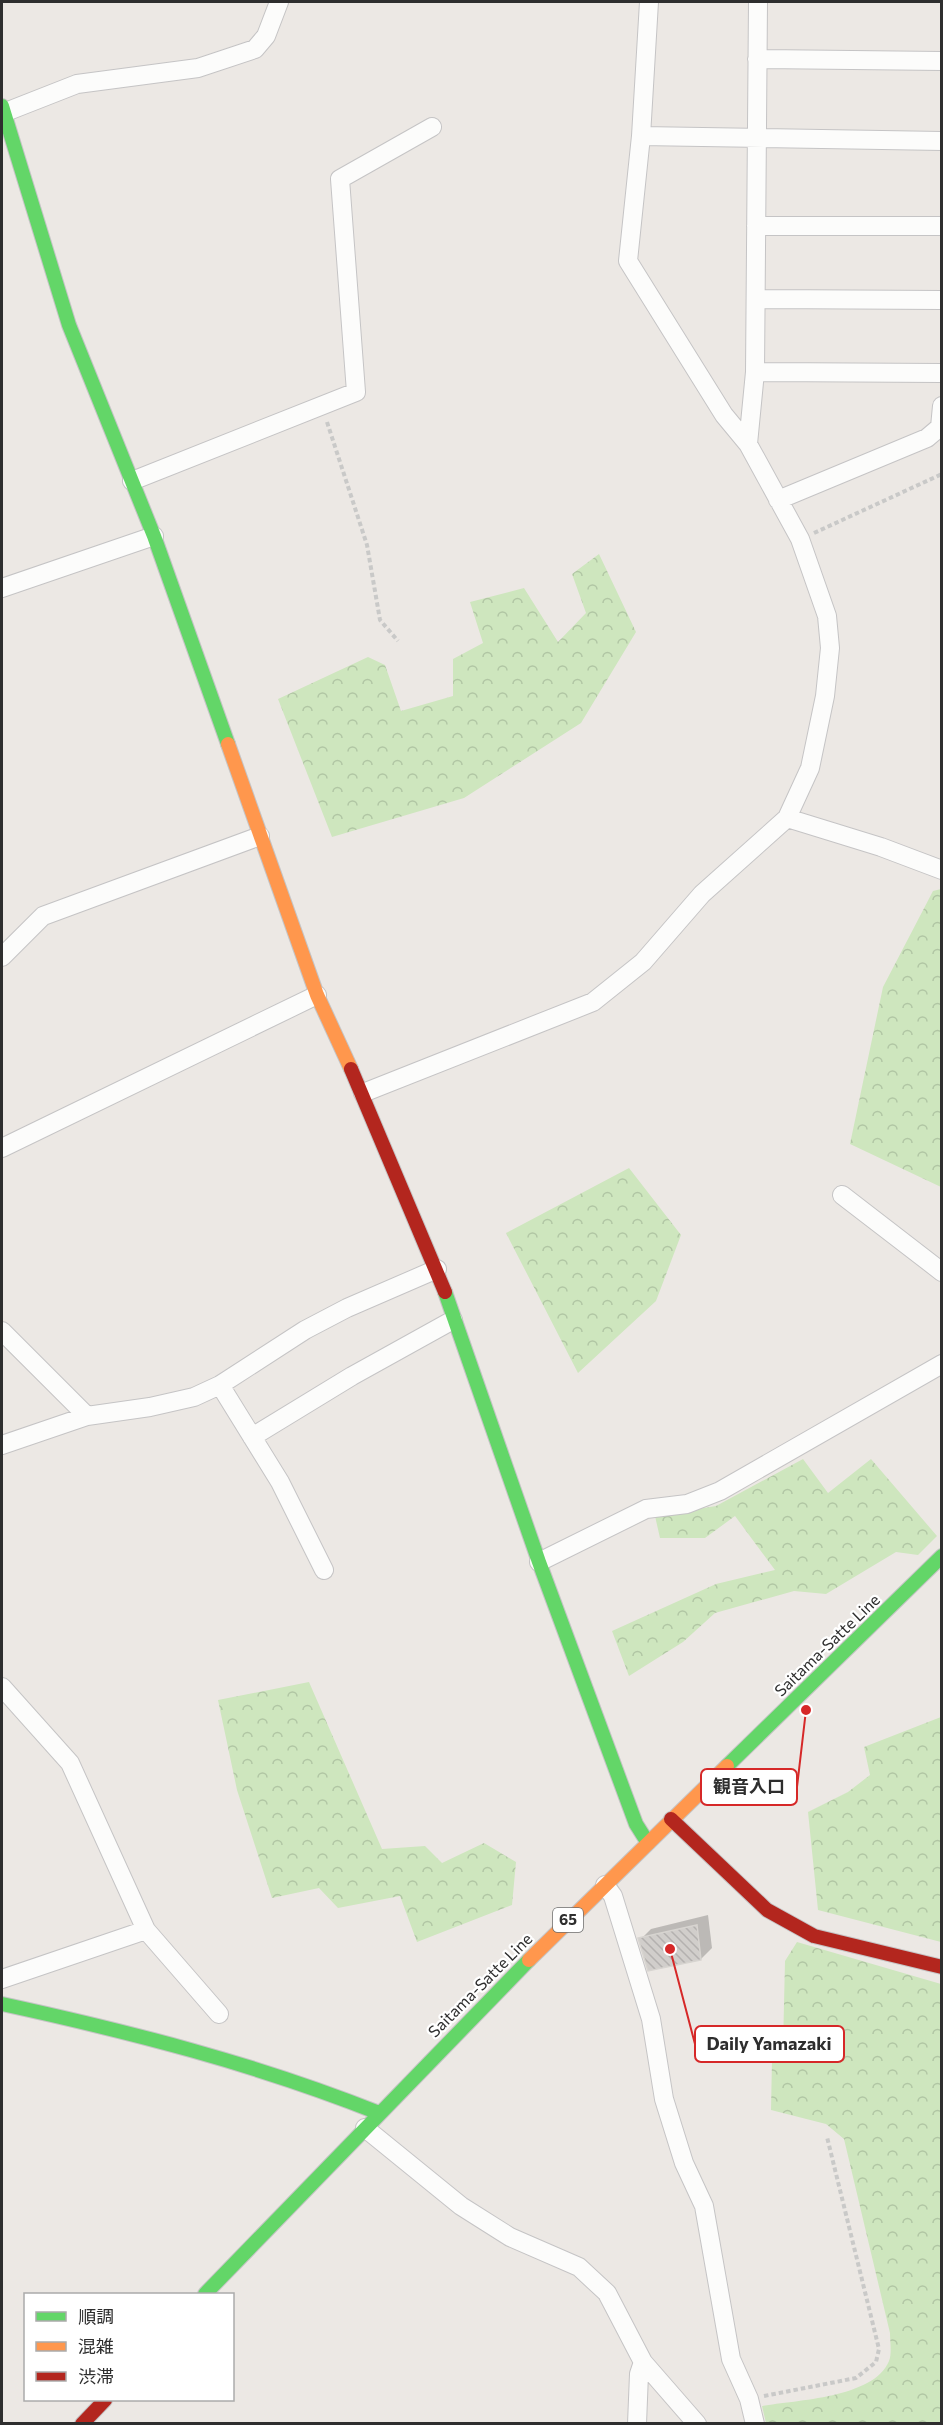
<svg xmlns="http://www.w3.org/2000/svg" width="943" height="2425" font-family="Commissioner,'Noto Sans JP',sans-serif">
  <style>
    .forest { fill: url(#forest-crowns) }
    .shadow { fill: #0003 }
    .building { fill: url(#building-back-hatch); stroke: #d7d4d0; stroke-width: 1.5 }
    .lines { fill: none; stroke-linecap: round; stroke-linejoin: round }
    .street-casing { stroke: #c5c4c5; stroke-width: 20 }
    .fast-casing { stroke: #c5c4c5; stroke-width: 16 }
    .slow-casing { stroke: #c5c4c5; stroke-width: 16 }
    .jam-casing { stroke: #c5c4c5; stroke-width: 16 }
    .path { stroke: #c9c9c8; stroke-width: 4; stroke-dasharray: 4.5 3; stroke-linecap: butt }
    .street { stroke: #fcfcfb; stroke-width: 18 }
    .fast { stroke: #63d668; stroke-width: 14 }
    .slow { stroke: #ff974d; stroke-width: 14 }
    .jam { stroke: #b3261e; stroke-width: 14 }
    .labels { text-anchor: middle; stroke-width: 4.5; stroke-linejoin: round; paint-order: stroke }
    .shield { fill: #fff; stroke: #6d6d6d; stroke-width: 1.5 }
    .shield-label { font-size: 15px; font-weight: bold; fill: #2e2e2e }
    .street-label { font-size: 16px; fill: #2e2e2e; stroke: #fff }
    .leader { fill: none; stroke: #d62828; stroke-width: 2 }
    .callout-dot { fill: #d62828; stroke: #fff; stroke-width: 2 }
    .callout { fill: #fff; stroke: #d62828; stroke-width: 2 }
    .callout-label { font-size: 18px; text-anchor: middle; font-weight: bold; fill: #2e2e2e }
  </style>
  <defs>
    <pattern id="forest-crowns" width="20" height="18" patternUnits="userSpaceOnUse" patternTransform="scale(1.5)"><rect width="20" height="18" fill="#cee6be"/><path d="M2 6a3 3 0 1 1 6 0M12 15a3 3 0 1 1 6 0" fill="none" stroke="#b1c6a4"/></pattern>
    <pattern id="building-back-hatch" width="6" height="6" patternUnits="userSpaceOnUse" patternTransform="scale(1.5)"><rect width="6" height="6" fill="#d1cecb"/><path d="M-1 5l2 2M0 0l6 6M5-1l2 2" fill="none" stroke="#b4b1af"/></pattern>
  </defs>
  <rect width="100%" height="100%" fill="#ece8e4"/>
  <path class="forest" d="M599 554 636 632 581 723 464 798 332 837 278 699 368 657 385 665 401 711 453 696V659L483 643 470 602 524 588 558 642 586 613 572 574Z
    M941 889H942L941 1187 850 1144 883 987 933 891Z
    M629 1168 681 1235 656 1301 578 1373 506 1233Z
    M803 1459 828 1493 871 1459 937 1536 918 1555 896 1552 826 1594 794 1591 715 1613 683 1642 629 1676 612 1631 716 1584 775 1570 735 1516 705 1538H660L655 1516 716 1506Z
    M309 1682 382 1849 425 1846 442 1863 484 1843 516 1862 512 1905 417 1942 400 1896 338 1908 319 1888 272 1898 237 1790 218 1700Z
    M941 1717V1942L818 1910 808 1812 848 1792 870 1775 864 1747Z
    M797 1942 941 1984V2423H766L762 2406C796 2400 874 2398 889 2361 892 2354 890 2341 890 2333L844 2139 826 2124 771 2110 772 2059 783 2048 785 1961Z"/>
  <path class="shadow" d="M708 1915 712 1948 701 1959 640 1940 651 1929Z"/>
  <path class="building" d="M697 1925 701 1960 648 1971 638 1938Z"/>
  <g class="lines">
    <g class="street-casing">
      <path id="street" d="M757 59 942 61
        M3 113 77 84 198 68 255 49 266 36 279 2
        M641 136 942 141
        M756 226H942
        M756 299 942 300
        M755 372 942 373
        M748 444 755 372 758 2
        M132 481 356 392 340 179 432 127
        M778 500 927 438 940 427 942 406
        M2 588 154 536
        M787 818 881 847 942 870
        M2 957 43 916 260 836
        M363 1093 593 1002 643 962 702 894 787 818 810 768 825 696 830 648 827 616 800 539 748 444 724 415 628 261 641 136 649 2
        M2 1148 317 995
        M842 1195 942 1272
        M2 1331 87 1416
        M220 1385 280 1482 324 1570
        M252 1437 352 1376 453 1320
        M2 1445 87 1416 150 1407 194 1397 220 1385 305 1330 347 1308 437 1269
        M539 1562 646 1509 687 1504 720 1491 942 1364
        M2 1687 70 1763 146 1930
        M605 1885 613 1896 651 2019 664 2099 684 2163 704 2206 731 2359 749 2399 755 2424
        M2 1979 146 1930 219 2014
        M365 2128 461 2206 510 2237 579 2267 607 2293 643 2362 697 2424
        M637 2424 639 2374 643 2362"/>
    </g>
    <g class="fast-casing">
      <path id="fast" d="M2 106 69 325 154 536 228 744
        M445 1292 539 1562 636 1824 648 1843
        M727 1766 942 1556
        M2 2004C131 2032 256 2064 379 2113
        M205 2294 529 1960"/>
    </g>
    <g class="slow-casing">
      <path id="slow" d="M228 744 317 995 351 1069
        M529 1960 727 1766"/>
    </g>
    <g class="jam-casing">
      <path id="jam" d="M351 1069 445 1292
        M671 1819 767 1910 814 1936 942 1967
        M82 2424 105 2400"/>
    </g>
    <path class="path" d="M327 422 367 545 380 620 398 641
      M814 533 942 474
      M764 2396 856 2378 876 2362 879 2349 827 2137"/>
    <use href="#street" class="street"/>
    <use href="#fast" class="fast"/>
    <use href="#slow" class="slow"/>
    <use href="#jam" class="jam"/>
  </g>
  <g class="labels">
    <rect class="shield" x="553" y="1908" width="30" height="24" rx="4.5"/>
    <g class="shield-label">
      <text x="568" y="1925">65</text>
    </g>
    <g class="street-label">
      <text transform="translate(827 1645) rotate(-44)" y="6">Saitama-Satte Line</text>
      <text transform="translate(480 1985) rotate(-45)" y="6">Saitama-Satte Line</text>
    </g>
  </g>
  <path class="leader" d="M806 1710L797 1787M670 1949L695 2044"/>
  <g class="callout-dot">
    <circle cx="806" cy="1710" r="6"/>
    <circle cx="670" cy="1949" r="6"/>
  </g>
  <g class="callout">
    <rect x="701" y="1769" width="96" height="36" rx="6"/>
    <rect x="695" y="2026" width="149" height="36" rx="6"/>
  </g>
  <g class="callout-label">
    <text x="749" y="1793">観音入口</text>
    <text x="769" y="2050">Daily Yamazaki</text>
  </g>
  <rect width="943" height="2425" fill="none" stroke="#2e2e2e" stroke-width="6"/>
  <rect x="24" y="2293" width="210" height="108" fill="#ffffff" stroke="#ababab" stroke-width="1.5"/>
  <rect x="36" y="2312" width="30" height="9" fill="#63d668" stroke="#ababab" stroke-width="1.5"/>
  <text x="78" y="2323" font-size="18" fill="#2e2e2e">順調</text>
  <rect x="36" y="2342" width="30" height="9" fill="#ff974d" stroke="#ababab" stroke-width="1.5"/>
  <text x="78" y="2353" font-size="18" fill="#2e2e2e">混雑</text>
  <rect x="36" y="2372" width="30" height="9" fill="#b3261e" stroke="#ababab" stroke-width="1.5"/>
  <text x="78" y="2383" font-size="18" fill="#2e2e2e">渋滞</text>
</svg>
